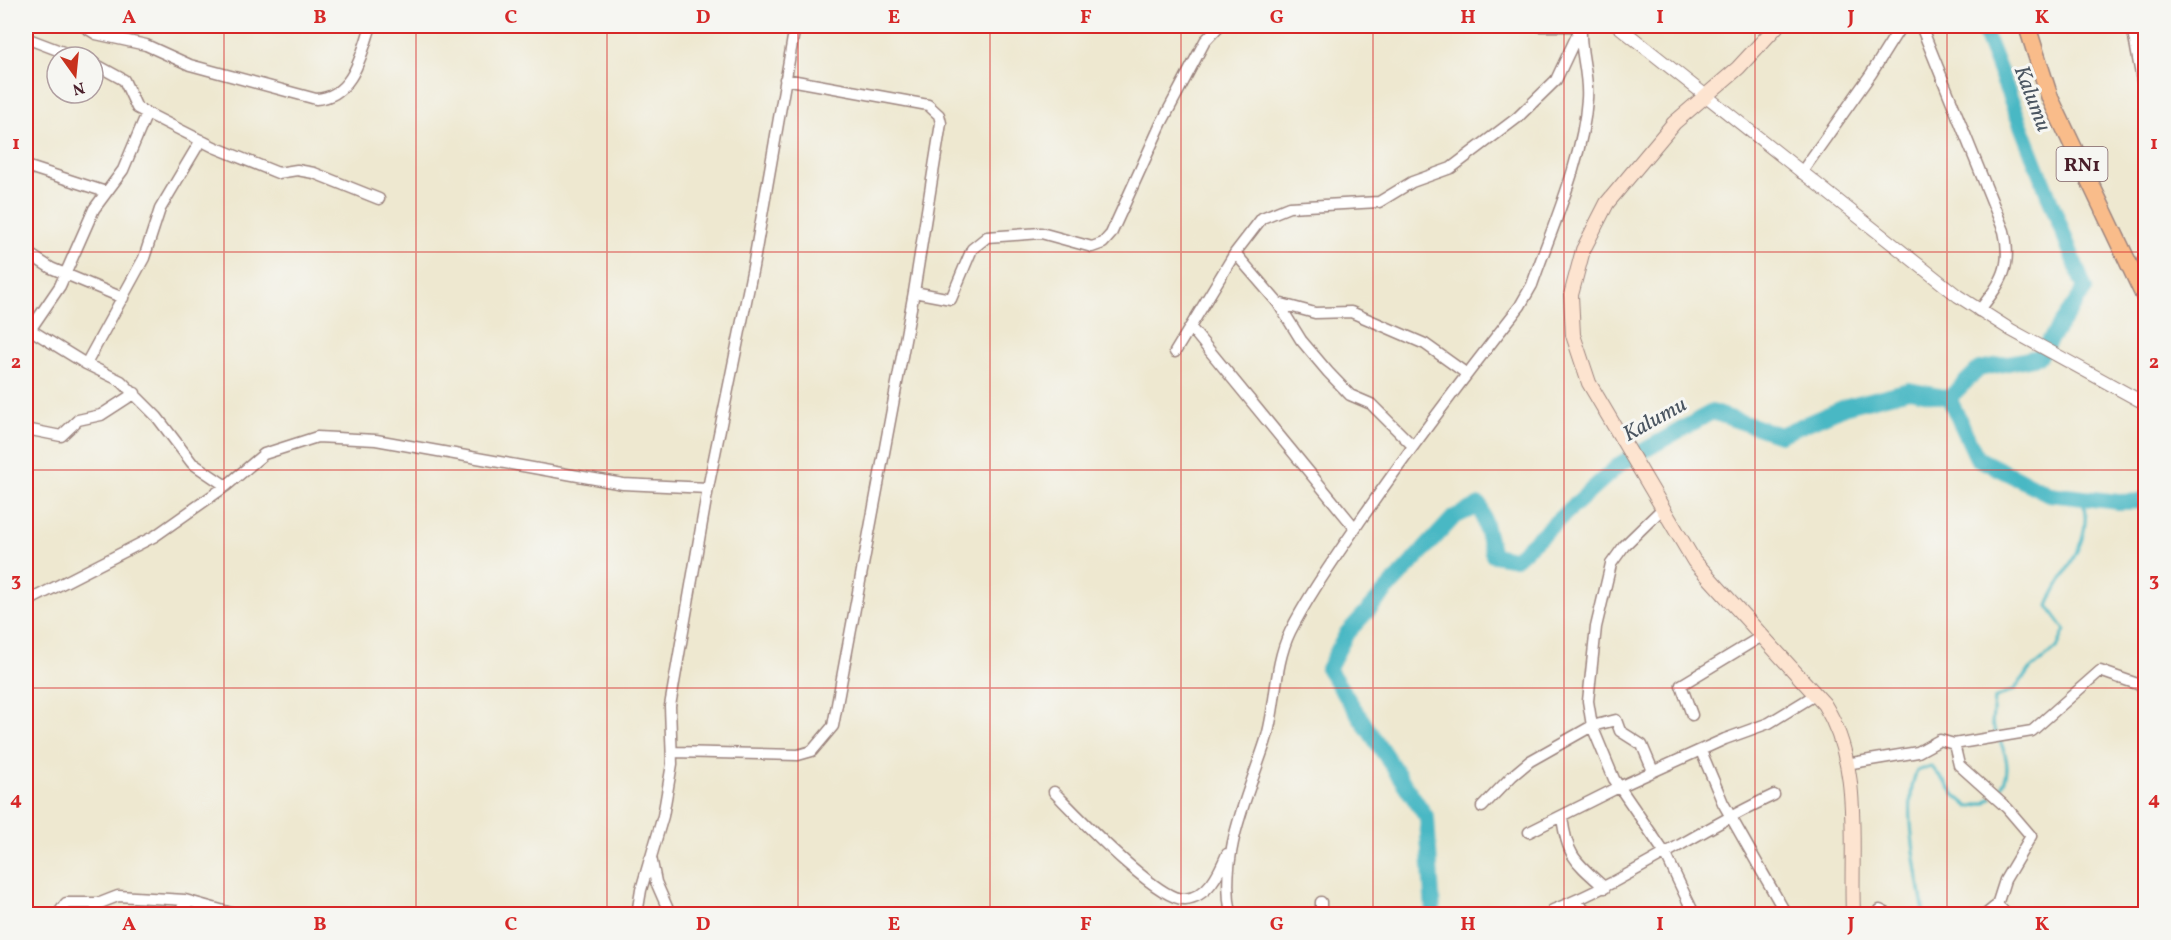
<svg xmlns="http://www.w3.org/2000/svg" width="2171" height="940" font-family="Vollkorn,serif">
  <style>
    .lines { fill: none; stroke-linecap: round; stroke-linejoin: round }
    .stream { stroke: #4ab8c4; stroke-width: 3 }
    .river { stroke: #4ab8c4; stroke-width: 16 }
    .minor-casing { stroke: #9c847e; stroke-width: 13 }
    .tertiary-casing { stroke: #9c847e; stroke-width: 14 }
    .secondary-casing { stroke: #9c847e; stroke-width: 16 }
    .trunk-casing { stroke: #9c847e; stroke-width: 19 }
    .minor { stroke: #fff; stroke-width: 10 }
    .tertiary { stroke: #fff; stroke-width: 12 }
    .secondary { stroke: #fde4d0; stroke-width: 14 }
    .trunk { stroke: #f9bc8a; stroke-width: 16 }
    .grid { fill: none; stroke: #d62828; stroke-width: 1.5; stroke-opacity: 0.55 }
    .labels { text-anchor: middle; stroke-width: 6; stroke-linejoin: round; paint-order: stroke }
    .shield { fill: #f6f6f2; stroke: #7e6067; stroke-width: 1.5 }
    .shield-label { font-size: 20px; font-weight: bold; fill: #4a1f2b }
    .water-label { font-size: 22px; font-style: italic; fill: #4a5561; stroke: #f6f6f2 }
    .neatline { fill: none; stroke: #d62828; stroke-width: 2 }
    .grid-label { font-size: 20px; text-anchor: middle; font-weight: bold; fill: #d62828 }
  </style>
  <rect width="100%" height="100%" fill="#f6f6f2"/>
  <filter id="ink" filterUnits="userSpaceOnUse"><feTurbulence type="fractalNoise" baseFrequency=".0167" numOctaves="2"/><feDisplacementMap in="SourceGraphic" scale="12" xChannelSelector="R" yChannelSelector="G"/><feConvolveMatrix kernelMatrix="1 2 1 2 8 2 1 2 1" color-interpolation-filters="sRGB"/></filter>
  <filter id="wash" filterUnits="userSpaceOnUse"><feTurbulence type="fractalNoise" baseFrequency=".008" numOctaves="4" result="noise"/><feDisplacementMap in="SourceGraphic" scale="24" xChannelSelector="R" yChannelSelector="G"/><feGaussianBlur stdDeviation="1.35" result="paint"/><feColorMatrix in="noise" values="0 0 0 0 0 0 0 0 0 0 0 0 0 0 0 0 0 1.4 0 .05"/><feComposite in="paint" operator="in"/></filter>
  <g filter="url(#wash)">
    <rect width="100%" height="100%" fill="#eee8d0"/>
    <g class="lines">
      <path class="stream" d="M1996 733 1992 724 1994 699 2014 690 2028 672 2057 648 2065 630 2048 606C2062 569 2096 541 2082 498
        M1996 793C2012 778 2008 757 1999 739
        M1924 914C1919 879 1901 802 1917 771L1931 766 1956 796 1969 807 1985 803 1991 798"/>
      <path class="river" d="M1949 398 1977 458 2049 494 2119 502 2146 501
        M1433 914 1427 818 1328 669 1347 633 1454 517 1480 505 1493 555 1515 559 1620 464 1712 412 1780 435 1847 406 1909 390 1949 398 1979 369 2038 357 2085 289 1982 26"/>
    </g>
  </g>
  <g filter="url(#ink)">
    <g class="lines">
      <g class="minor-casing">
        <path id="minor" d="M83 26 96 34 146 45 190 65 316 99C353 97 361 55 371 26
          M1539 26H1581
          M1921 26 2004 231C2013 268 2001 282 1979 311
          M2132 26 2146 102
          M26 38 76 57
          M93 63 124 80 137 108 214 147 278 173 297 170 314 173 379 199
          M26 166 106 192
          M1801 173 1871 74 1901 26
          M26 252 51 268 123 298
          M1235 253 1278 303 1315 313 1351 312 1425 344 1467 374
          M914 292 951 299 972 249 987 237 1041 233 1092 247 1103 243 1111 234 1161 124 1205 41 1219 26
          M1278 303 1301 340 1328 372 1350 395 1371 404 1412 445
          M26 327 86 364 121 381 157 417 192 463 226 486
          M1191 328 1355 528
          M30 330 60 286 94 209 123 170 147 113
          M1175 352 1235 253 1262 218 1289 207 1379 202 1412 182 1451 168 1517 118 1556 80 1580 29
          M86 364 144 258 160 209 201 140
          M26 429 61 436 78 420 101 415 135 393
          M1662 509 1624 546 1611 564 1596 627 1588 701 1592 726 1614 779 1666 855 1694 914
          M26 602 155 536 226 486 264 454 317 437 376 440 623 484 708 488 753 267 795 26
          M1692 715 1681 685 1762 636
          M1954 744 1959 765 2007 808 2031 836 2005 880 1997 905
          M1701 751 1723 803 1786 914
          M672 752 798 755 812 751 833 726 914 292 941 123 939 115 928 105 785 79
          M1846 764 1918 752 1940 740 1954 744 2032 731 2100 671 2146 687
          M1054 792C1075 813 1158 902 1185 899 1208 897 1219 873 1227 854
          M1482 807 1512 776 1530 761 1592 726 1616 720 1620 731 1642 745 1653 771
          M1562 817C1567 857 1576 862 1605 888
          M1529 832 1619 787 1725 739 1769 723 1815 695
          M185 900 235 914
          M1575 901 1590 914
          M1553 910C1631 879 1698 830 1774 795
          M1880 910 1888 914
          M58 914 66 903H100L118 896 185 900 180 914
          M637 914 641 890 650 859
          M670 914 656 882 651 857 663 816 672 764 670 706 708 488
          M1231 914C1219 855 1247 798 1265 743 1277 708 1273 667 1290 632 1309 594 1336 557 1360 521 1411 447 1465 376 1520 306L1532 285C1552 227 1583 160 1587 99 1589 74 1579 49 1581 26
          M1321 914V902
          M1986 914 1997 905 2007 914"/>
      </g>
      <g class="tertiary-casing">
        <path id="tertiary" d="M1618 26 1958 296 2011 330 2146 404"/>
      </g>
      <g class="secondary-casing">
        <path id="secondary" d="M1777 26 1738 68 1674 123 1607 203 1583 250 1571 295 1573 335 1589 383 1694 561 1824 704C1863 766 1850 845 1853 914"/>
      </g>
      <g class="trunk-casing">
        <path id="trunk" d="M2027 26 2050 98 2146 300"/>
      </g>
      <use href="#minor" class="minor"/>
      <use href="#tertiary" class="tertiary"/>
      <use href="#secondary" class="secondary"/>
      <use href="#trunk" class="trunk"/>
    </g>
  </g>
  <path class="grid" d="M224 26V914M416 26V914M607 26V914M798 26V914M990 26V914M1181 26V914M1373 26V914M1564 26V914M1755 26V914M1947 26V914M26 252H2146M26 470H2146M26 688H2146"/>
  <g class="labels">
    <rect class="shield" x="2056.5" y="147" width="51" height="34" rx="4.5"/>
    <g class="shield-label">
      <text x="2082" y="171">RN1</text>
    </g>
    <g class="water-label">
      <text transform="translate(2034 98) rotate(69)" y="8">Kalumu</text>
      <text transform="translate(1654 418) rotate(-29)" y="8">Kalumu</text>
    </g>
  </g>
  <rect width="2171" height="940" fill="none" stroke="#f6f6f2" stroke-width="66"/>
  <g transform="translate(75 75) rotate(165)"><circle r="28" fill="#f6f6f2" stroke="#b1a0a2" stroke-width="1.5"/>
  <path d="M0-4.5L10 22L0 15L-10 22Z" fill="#c8321e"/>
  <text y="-9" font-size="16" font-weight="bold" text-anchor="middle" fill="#4a1f2b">N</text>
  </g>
  <rect x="33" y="33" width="2105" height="874" class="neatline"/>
  <g class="grid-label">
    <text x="129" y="23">A</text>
    <text x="320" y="23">B</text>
    <text x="511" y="23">C</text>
    <text x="703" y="23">D</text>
    <text x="894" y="23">E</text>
    <text x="1086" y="23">F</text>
    <text x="1277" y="23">G</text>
    <text x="1468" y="23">H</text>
    <text x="1660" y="23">I</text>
    <text x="1851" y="23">J</text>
    <text x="2042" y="23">K</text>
    <text x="16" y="149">1</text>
    <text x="2154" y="149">1</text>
    <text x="16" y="368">2</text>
    <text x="2154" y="368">2</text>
    <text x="16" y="586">3</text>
    <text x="2154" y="586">3</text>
    <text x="16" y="805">4</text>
    <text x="2154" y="805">4</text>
    <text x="129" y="930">A</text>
    <text x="320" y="930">B</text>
    <text x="511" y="930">C</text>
    <text x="703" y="930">D</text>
    <text x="894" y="930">E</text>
    <text x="1086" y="930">F</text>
    <text x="1277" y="930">G</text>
    <text x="1468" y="930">H</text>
    <text x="1660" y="930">I</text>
    <text x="1851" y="930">J</text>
    <text x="2042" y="930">K</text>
  </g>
</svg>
